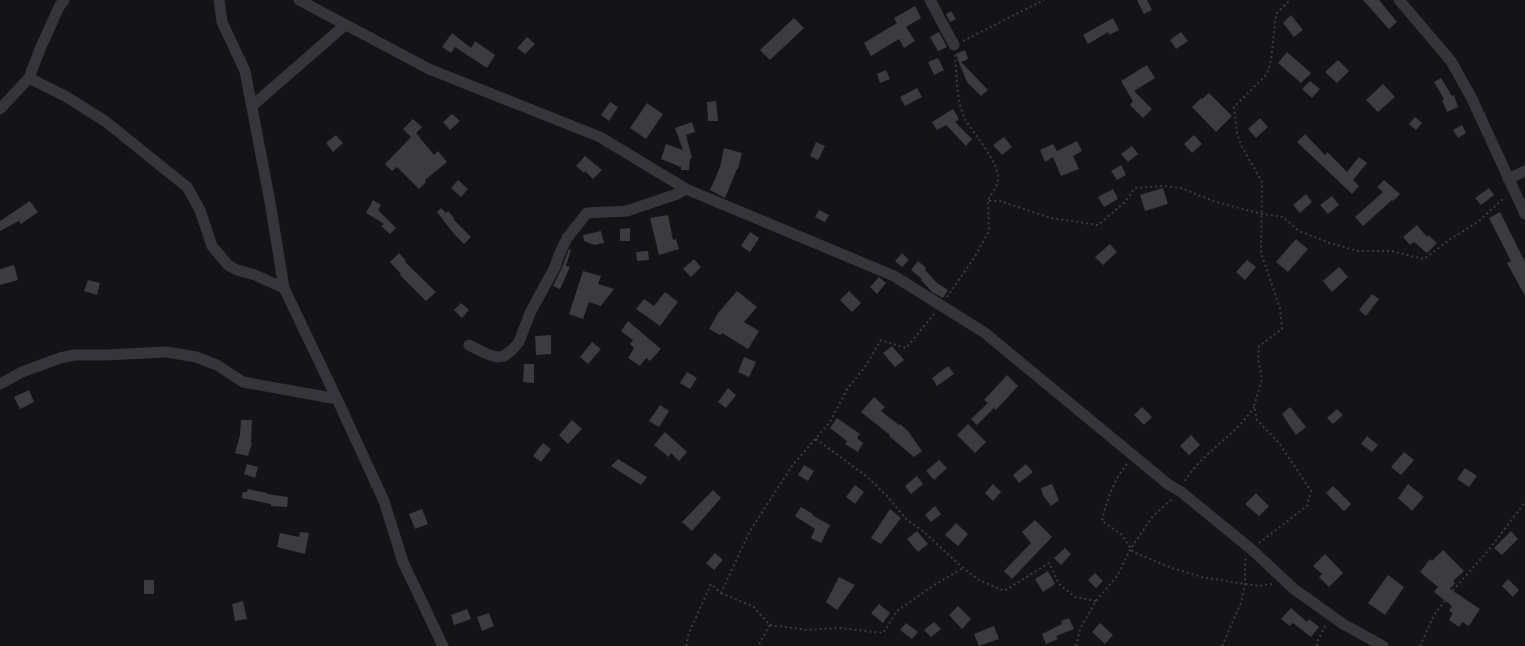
<svg xmlns="http://www.w3.org/2000/svg" width="1525" height="646" font-family="Poppins,sans-serif">
  <style>
    .building { fill: #3c3c40 }
    .lines { fill: none; stroke-linecap: round; stroke-linejoin: round }
    .path { stroke: #3b3c42; stroke-width: 2; stroke-dasharray: 2 3; stroke-linecap: butt }
    .minor { stroke: #35353b; stroke-width: 11 }
  </style>
  <rect width="100%" height="100%" fill="#141416"/>
  <path class="building" d="M1137 0H1147L1152 10 1144 14Z
    M1363 0H1379L1397 22 1389 29Z
    M915 6 921 18 906 27 915 41 904 48 899 39 871 56 864 43 897 23 894 18Z
    M951 11 956 19 950 22 946 14Z
    M1291 15 1303 30 1294 37 1283 23Z
    M794 18 804 28 770 60 760 50Z
    M1113 18 1119 30 1109 35 1108 32 1088 44 1083 35Z
    M939 32 947 47 938 51 930 37Z
    M1181 32 1188 41 1176 49 1170 40Z
    M452 33 471 48 475 41 495 55 487 68 455 47 451 53 442 47Z
    M527 37 535 44 525 54 517 48Z
    M965 50 968 59 961 62 988 90 981 96 967 82 958 60 956 54Z
    M1287 52 1311 73 1301 83 1278 63Z
    M938 58 944 70 934 75 928 62Z
    M1338 60 1349 71 1337 83 1325 72Z
    M1147 65 1155 78 1134 91 1152 109 1143 118 1130 105 1133 101 1121 81Z
    M886 70 890 79 880 83 877 74Z
    M1441 78 1452 96 1454 95 1458 107 1447 112 1442 100 1444 99 1434 82Z
    M1310 81 1320 89 1312 98 1302 89Z
    M1383 84 1395 97 1378 112 1366 100Z
    M917 88 922 97 905 106 900 97Z
    M1209 93 1232 116 1216 132 1192 107 1201 98 1202 99Z
    M716 101 718 121H708L707 102Z
    M610 102 618 107 609 121 601 115Z
    M647 103 663 114 646 139 630 128Z
    M953 109 959 119 955 122 972 139 966 146 946 125 937 130 932 122Z
    M452 114 460 121 450 130 443 122Z
    M1415 117 1422 123 1416 130 1409 124Z
    M1260 118 1268 127 1256 138 1248 129Z
    M413 119 422 127 416 133 434 155 438 151 447 162 425 180 426 182 419 189 397 167 392 171 385 164 411 137 403 129Z
    M692 122 695 132 686 135 692 158 690 159 689 170H681V167L661 159 666 144 683 150 675 128Z
    M1462 125 1466 133 1458 138 1453 130Z
    M1305 134 1325 155 1327 152 1347 172 1359 157 1367 163 1353 180 1359 186 1352 194 1297 142Z
    M336 135 343 143 333 152 326 143Z
    M1194 135 1202 144 1192 153 1184 144Z
    M1004 137 1012 147 1002 155 993 145Z
    M1077 141 1082 151 1073 156 1079 169 1061 176 1053 157 1045 162 1040 150 1053 144 1057 151Z
    M816 142 825 146 818 160 810 156Z
    M1132 146 1138 154 1128 162 1121 154Z
    M724 148 742 153 738 169H737L725 198 710 190 720 167Z
    M585 156 602 170 593 179 585 171 584 173 576 166Z
    M1121 165 1126 175 1117 180 1111 171Z
    M458 180 468 189 461 197 451 188Z
    M1384 180 1400 194 1393 201 1392 200 1363 226 1355 217 1383 192 1377 187Z
    M1163 188 1168 204 1145 211 1140 195Z
    M1489 188 1494 195 1481 205 1475 198Z
    M1113 189 1118 199 1104 207 1098 197Z
    M1306 194 1312 202 1300 213 1293 205Z
    M1332 196 1339 205 1328 214 1320 205Z
    M373 200 381 205 378 210 396 228 390 234 381 226 384 224 366 213Z
    M30 201 38 212 21 224 19 221 0 231V221Z
    M441 208 446 213 448 211 454 218 453 219 471 237 464 244 454 234 437 212Z
    M819 210 829 215 825 222 815 217Z
    M1500 212 1525 262V296L1507 263 1511 261 1489 218Z
    M668 215 673 240 676 239 679 249 659 255 650 218Z
    M1417 225 1427 237 1428 235 1437 243 1427 253 1414 242 1410 245 1403 237Z
    M630 228V241H620V229Z
    M601 231 604 243 594 245 584 241 583 235Z
    M750 232 759 238 750 252 741 246Z
    M1296 239 1308 249 1288 272 1276 262Z
    M1110 244 1117 252 1103 265 1095 257Z
    M569 249 571 250 566 266 570 267 560 289 553 286 561 270Z
    M648 251 649 260 637 261 636 252Z
    M399 253 406 261 405 262 436 292 426 301 400 275 401 274 390 262Z
    M902 253 909 260 902 267 895 261Z
    M694 259 701 267 691 277 683 269Z
    M1247 260 1256 267 1245 280 1236 272Z
    M918 261 926 268 925 270 937 283 948 290 943 298 932 292 921 280 922 279 911 270Z
    M14 265 18 280 0 285V269Z
    M1339 267 1348 277 1332 292 1323 281Z
    M583 271 601 276 598 284 614 289 601 306 589 302 583 319 569 314Z
    M879 277 886 283 877 294 870 287Z
    M88 280 100 283 97 295 84 291Z
    M737 291 757 307 744 322 759 331 748 349 722 333 720 335 709 329 718 313Z
    M849 291 861 303 852 312 840 300Z
    M665 292 678 302 660 326 636 309 644 299 654 306Z
    M1372 294 1379 299 1366 316 1359 310Z
    M461 303 469 310 462 318 454 310Z
    M628 321 661 349 650 361 646 358 640 366 628 358 634 348 630 344 633 340 621 331Z
    M551 335V354L536 355 535 336Z
    M592 342 601 349 588 364 580 357Z
    M892 346 904 360 895 367 883 353Z
    M744 357 756 362 749 377 738 372Z
    M524 364H534V383L523 382Z
    M948 366 954 374 937 386 932 378Z
    M687 372 697 378 690 389 680 383Z
    M1007 375 1018 386 996 410 994 408 977 425 971 419 988 403 984 400Z
    M728 388 736 395 726 408 718 402Z
    M29 390 34 402 20 409 14 397Z
    M874 397 885 407 881 411 899 425 900 424 908 431 922 451 914 457 889 436 890 435 861 412Z
    M660 405 669 411 659 427 649 421Z
    M1142 407 1152 417 1144 425 1134 415Z
    M1290 407 1306 427 1296 435 1282 414Z
    M1337 409 1343 415 1333 424 1327 418Z
    M837 418 860 434 857 438 863 443 858 452 845 444 847 441 830 428Z
    M241 420H252L251 443H252L248 456 235 453 240 435Z
    M572 420 582 429 568 444 559 435Z
    M968 424 986 442 975 453 957 435Z
    M665 432 687 452 679 461 671 453 669 457 654 445Z
    M1191 435 1200 445 1189 455 1180 446Z
    M1367 436 1378 445 1372 452 1361 444Z
    M543 443 551 449 541 462 533 456Z
    M1404 452 1414 460 1401 475 1391 467Z
    M618 459 647 477 641 485 611 466Z
    M939 460 947 468 934 480 926 471Z
    M247 464 258 467 255 478 244 474Z
    M1026 464 1033 472 1019 483 1013 475Z
    M804 465 814 471 808 481 798 475Z
    M1465 468 1477 476 1469 487 1457 479Z
    M917 476 923 484 911 494 905 486Z
    M993 484 1001 492 993 501 985 493Z
    M1052 484 1059 500 1051 506 1043 495 1041 488Z
    M1408 484 1424 497 1412 511 1398 498Z
    M855 485 864 492 855 504 846 497Z
    M1333 486 1351 504 1344 511 1326 493Z
    M248 489 267 493V494L288 497 287 507 271 506V504L242 498 243 492H247Z
    M713 490 721 498 692 531 682 522Z
    M1256 493 1269 506 1259 516 1245 504Z
    M935 506 941 514 931 522 925 515Z
    M801 507 813 514 812 515 830 525 821 543 811 538 815 529 795 516Z
    M422 509 428 524 415 529 409 514Z
    M890 509 901 518 881 544 871 538Z
    M1035 520 1052 537 1012 579 1004 571 1031 543 1022 532Z
    M956 523 968 534 958 546 945 535Z
    M917 531 928 544 918 552 907 539Z
    M1511 531 1518 539 1502 555 1494 548Z
    M300 532 309 533 305 554 277 547 280 533 299 537Z
    M1065 548 1071 554 1061 565 1054 558Z
    M1443 550 1464 571 1453 581 1455 583 1450 589 1480 609 1469 626 1462 622 1459 627 1449 620 1453 613 1449 611 1452 606 1434 592 1438 587 1420 572 1430 559 1432 561Z
    M715 553 723 560 714 570 706 563Z
    M1325 554 1343 573 1329 587 1319 577 1322 574 1313 566Z
    M1048 571 1055 584 1043 592 1035 579Z
    M1095 573 1103 581 1096 588 1088 580Z
    M1388 575 1404 587 1385 615 1368 603Z
    M839 577 855 585 837 610 826 602Z
    M1508 579 1519 590 1513 597 1502 586Z
    M144 580H154V594H144Z
    M243 601 247 619 235 621 232 604Z
    M879 604 890 613 883 623 871 613Z
    M958 606 971 619 962 629 949 615Z
    M1291 608 1307 622 1309 619 1319 627 1311 637 1293 623 1290 626 1281 619Z
    M467 609 471 619 454 625 451 615Z
    M489 613 494 626 482 631 477 617Z
    M1069 618 1074 629 1056 636 1058 639 1046 644 1042 634 1062 624 1061 621Z
    M934 622 941 629 931 637 924 630Z
    M906 623 918 632 912 639 900 630Z
    M1100 623 1113 635 1105 644 1092 632Z
    M994 626 999 639 979 646 974 634Z"/>
  <g class="lines">
    <path class="path" d="M963 41 1044 0
      M955 55C957 75 956 101 965 119 973 134 1004 166 997 184 995 190 990 195 988 201H1000L1051 218 1098 225 1125 202 1135 188 1163 186 1181 188 1216 202 1262 214 1283 217 1299 231 1330 243 1358 251H1391L1424 259 1449 240 1479 221 1505 197
      M947 297 974 258 989 231 988 201
      M816 439 866 476 887 496 906 519 924 532 963 568 979 580 1004 591 1049 563 1059 584 1075 597 1096 601
      M1127 464C1114 480 1106 501 1102 521L1122 535 1133 552 1172 568 1202 577 1245 584 1259 586 1272 584
      M1185 481C1202 452 1236 436 1254 407
      M1259 543 1307 506 1311 491 1279 443 1257 420 1254 406 1262 379 1258 359 1259 346 1282 329 1280 308 1261 253 1262 182 1241 145 1237 133 1234 107 1267 74 1271 60 1276 14 1290 0
      M721 593 754 607 770 625 758 646
      M770 625 807 630 840 628 883 633 897 611 934 585 963 568
      M686 646 689 633 711 584 721 593 750 531 792 466 830 422 847 389 865 367 881 340 906 348 935 313
      M1076 646 1080 629 1096 601 1117 576 1131 548 1153 516 1172 499
      M1222 646 1241 603 1245 584V561L1246 558
      M1317 646 1318 640 1326 624
      M1420 646 1434 615 1453 590 1488 551 1525 502"/>
    <path class="minor" d="M219 0 222 22 245 71 270 202 284 288 337 399 384 501 403 562 443 646
      M299 0 429 69 600 137 686 189 894 276 985 333 1169 485 1180 491 1251 549 1294 589 1343 624 1383 646
      M930 0 954 45
      M1399 0 1451 61 1472 99 1525 214
      M29 78 65 96 105 121 187 187 200 210 212 246 228 265 237 270 255 275 284 288
      M252 106 345 25
      M0 109 29 78 40 49 59 7 64 0
      M1508 179 1525 171
      M469 345 487 354 497 357 504 356 512 350 519 342 530 313 555 267 559 255 567 238 587 213 627 211 677 194 686 189
      M0 384 22 372 60 358 74 355H105L167 352 196 357 217 365 243 382 337 399"/>
  </g>
</svg>
